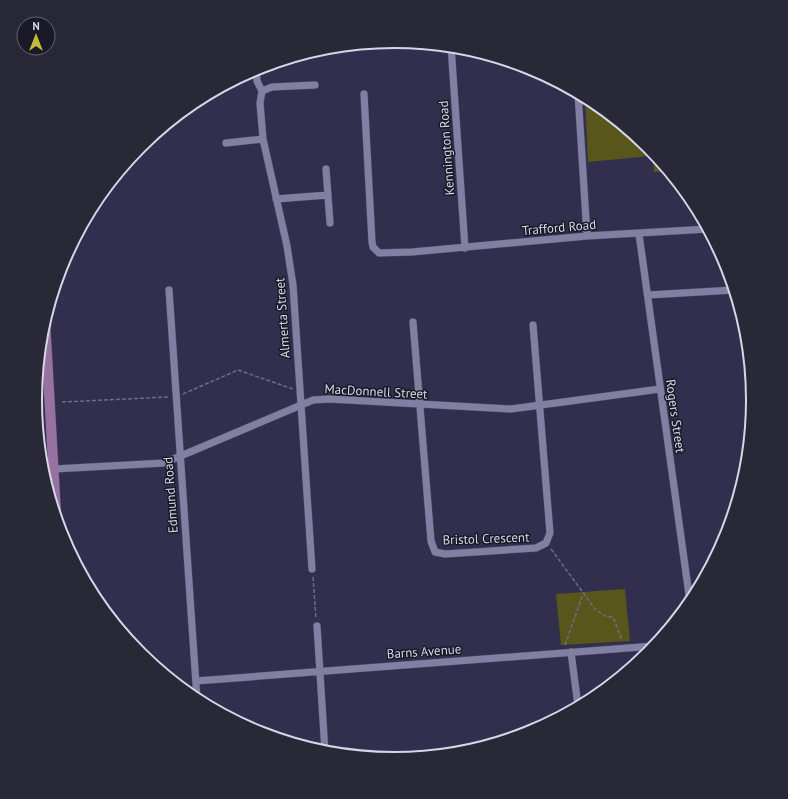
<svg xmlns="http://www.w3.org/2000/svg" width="788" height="799" font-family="'PT Sans',sans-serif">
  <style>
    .green { fill: #59561c }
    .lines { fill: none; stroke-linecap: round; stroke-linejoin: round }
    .minor-casing { stroke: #4a4962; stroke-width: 8 }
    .secondary-casing { stroke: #4a4962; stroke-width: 11 }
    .path { stroke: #6d6c86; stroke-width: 1.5; stroke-dasharray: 4 2; stroke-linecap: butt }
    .minor { stroke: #8180a3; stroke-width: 7 }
    .secondary { stroke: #9772a0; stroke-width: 10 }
    .labels { text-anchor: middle; stroke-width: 3; stroke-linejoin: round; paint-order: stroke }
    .street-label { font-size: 13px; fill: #d6d6e9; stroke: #1a1927 }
    .rim { fill: none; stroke: #d6d6e9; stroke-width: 2 }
  </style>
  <rect width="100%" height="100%" fill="#312f4d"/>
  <path class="green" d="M585 96 594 101 648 146 650 156 588 162Z
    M653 152 669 171 654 172Z
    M625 589 630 641 561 645 556 594Z"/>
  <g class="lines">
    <g class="minor-casing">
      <path id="minor" d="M451 46 465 248
        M256 68 257 81 262 91 260 103 263 139 287 246 293 285 312 569
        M262 91 272 87 315 85
        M578 93 587 236
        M364 94 372 242 373 247 379 253 412 252 587 236 708 229
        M226 143 263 139
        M326 169 330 223
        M276 199 328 195
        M639 234 690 602
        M169 290 197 699
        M648 295 734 290
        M413 322 431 541 435 552 445 554 536 548 546 543 550 533 533 325
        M54 469 164 463 313 400 329 399 511 409 660 389
        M317 626 325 752
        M571 652 578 706
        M196 681 654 646"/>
    </g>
    <g class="secondary-casing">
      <path id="secondary" d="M45 320 56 514"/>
    </g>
    <path class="path" d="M183 394 238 370 293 389
      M62 402 168 397
      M551 549 595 609 605 616 613 617 622 640
      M313 577 316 619
      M565 645 583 594"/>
    <use href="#minor" class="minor"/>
    <use href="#secondary" class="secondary"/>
  </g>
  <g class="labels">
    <g class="street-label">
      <text transform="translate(446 148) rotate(-94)" y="5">Kennington Road</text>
      <text transform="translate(559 227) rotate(-5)" y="5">Trafford Road</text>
      <text transform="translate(282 318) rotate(-94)" y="5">Almerta Street</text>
      <text transform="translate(376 391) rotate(3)" y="5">MacDonnell Street</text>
      <text transform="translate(676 416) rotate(82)" y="5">Rogers Street</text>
      <text transform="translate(170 495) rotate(-94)" y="5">Edmund Road</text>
      <text transform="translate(486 538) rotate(-2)" y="5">Bristol Crescent</text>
      <text transform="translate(424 651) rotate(-4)" y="5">Barns Avenue</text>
    </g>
  </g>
  <path d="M0 0H788V799H0ZM42 400a352 352 0 1 1 704 0a352 352 0 1 1-704 0Z" fill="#292837" fill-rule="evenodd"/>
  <path class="rim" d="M42 400a352 352 0 1 1 704 0a352 352 0 1 1-704 0Z"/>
  <g transform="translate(36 36)"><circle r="19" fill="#1a1927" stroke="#656575"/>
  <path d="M0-3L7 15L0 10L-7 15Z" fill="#c3bd3e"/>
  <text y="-6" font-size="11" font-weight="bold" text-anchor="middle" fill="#d6d6e9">N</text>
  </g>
</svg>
